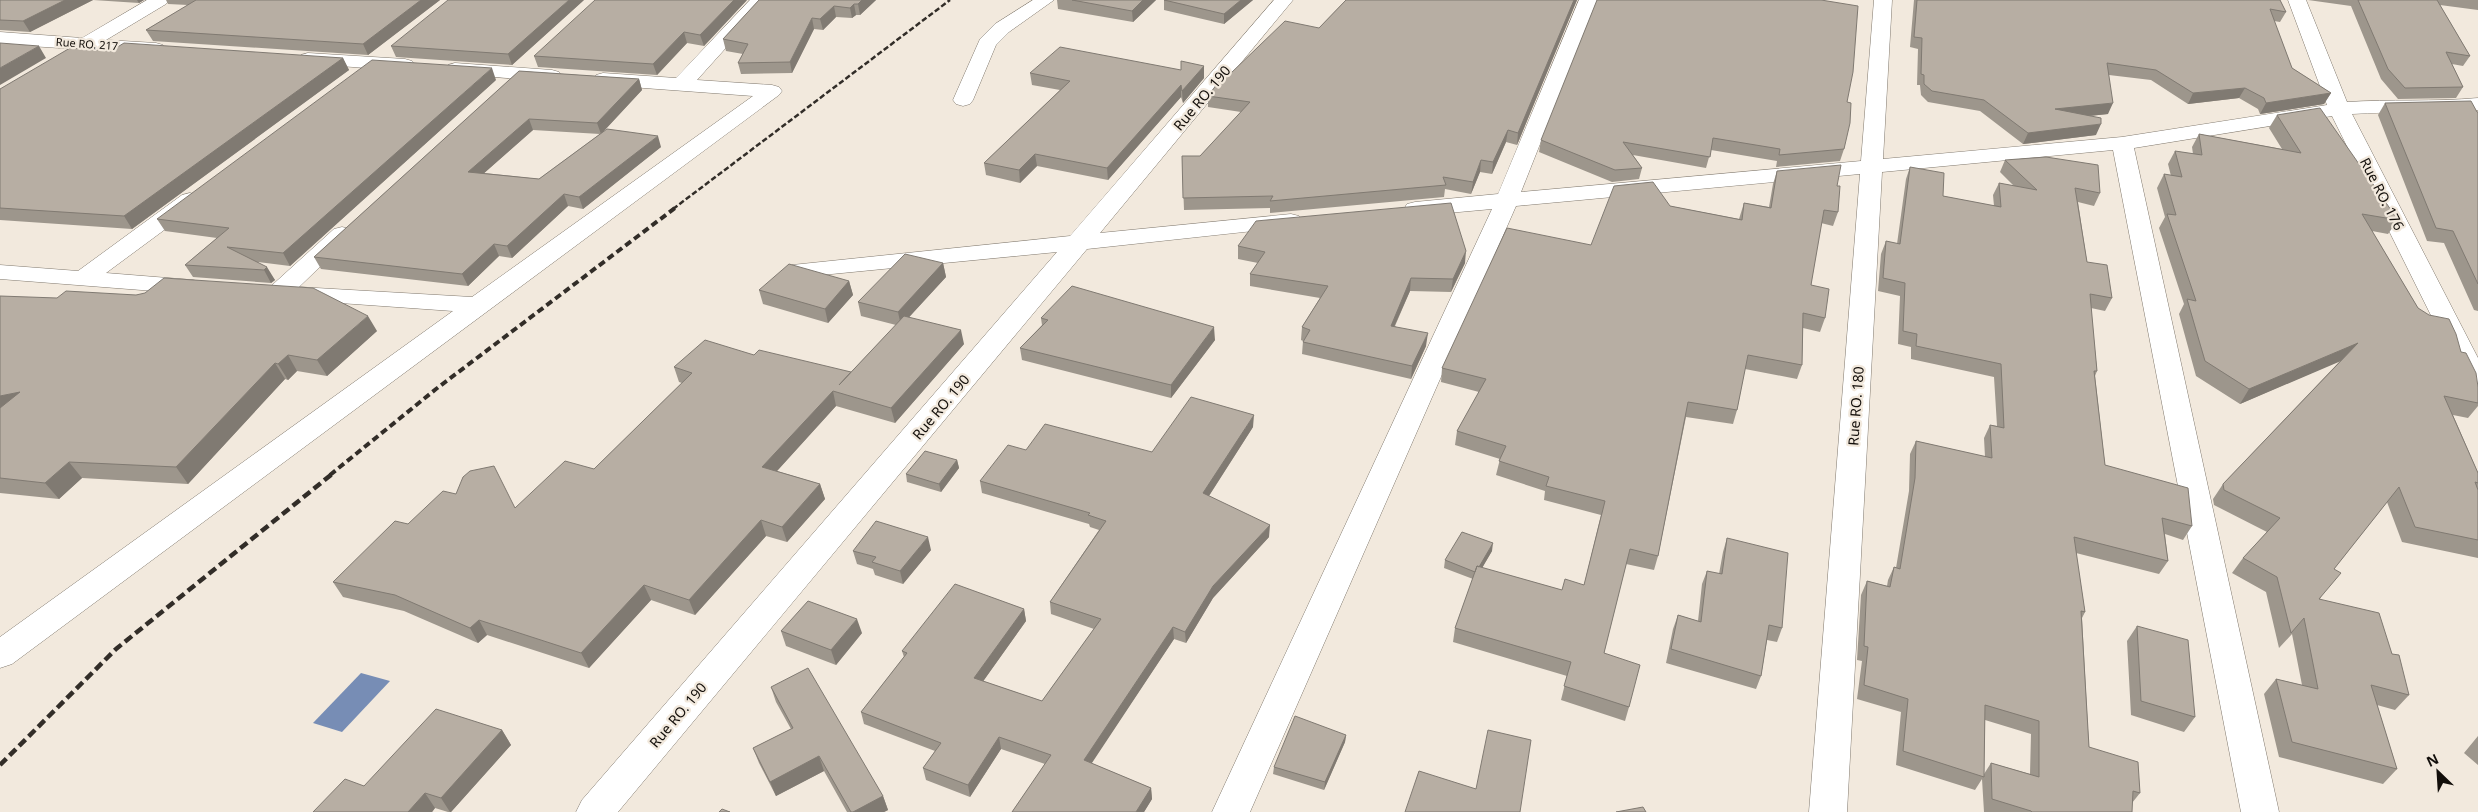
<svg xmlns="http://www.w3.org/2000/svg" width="2478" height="812" font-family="'Noto Sans',sans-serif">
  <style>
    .water { fill: #778db5 }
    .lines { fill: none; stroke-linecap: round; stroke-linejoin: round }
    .minor-casing { stroke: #81796e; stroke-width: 1 }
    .minor { fill: #fff; fill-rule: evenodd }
    .rail-far2 { stroke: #322d28; stroke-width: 2.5; stroke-dasharray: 5.5 2.5; stroke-linecap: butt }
    .rail-far1 { stroke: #322d28; stroke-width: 4; stroke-dasharray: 7 4; stroke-linecap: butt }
    .rail { stroke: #322d28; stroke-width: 4.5; stroke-dasharray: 9 4.5; stroke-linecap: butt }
    .wall { fill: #9d968c; fill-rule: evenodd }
    .shaded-wall { fill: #807a72 }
    .building { fill: #b7aea3; stroke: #807a72 }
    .labels { text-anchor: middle; stroke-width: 4.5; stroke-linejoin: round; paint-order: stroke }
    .far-street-label { font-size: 11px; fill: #120e0a; stroke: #f2e9dd }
    .street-label { font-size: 14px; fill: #120e0a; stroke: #f2e9dd }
  </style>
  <rect width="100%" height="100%" fill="#f2e9dd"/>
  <path class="water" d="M361 673 390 681 342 732 313 723Z"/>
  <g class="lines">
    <g class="minor-casing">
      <path id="minor" d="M147 0H169L166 4 106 40 156 43 163 45 166 49 163 53 156 55 89 50 82 52 75 49 0 44V32L82 38Z
        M750 0H769L697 80 772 85 779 87 782 91 779 95 12 664 0 668V637L453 311 269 298 266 293 269 288 334 229 342 227 350 229 354 234 299 287 472 297 753 96 603 85 596 83 593 79 596 75 603 73 676 78Z
        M1033 0H1054L1009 32 996 45 973 100 970 104 963 106 956 104 953 100 980 39 995 24Z
        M1274 0H1293L1100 233 1291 214 1299 216 1303 221 1299 226 1087 249 618 812H576L582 800 1057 252 801 277 792 275 789 270 792 265 1070 236Z
        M1579 0H1597L1521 192 1861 161 1874 0H1892L1883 159 2122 137 2327 105 2288 0H2306L2347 102C2390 99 2434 102 2478 98V110C2436 114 2394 111 2352 114L2478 358V393L2468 390 2465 384 2332 116 2134 148 2279 812H2241L2113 150 1882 172 1847 812H1809L1860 174 1516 206 1250 812H1212L1492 209 1415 216 1407 214 1404 209 1407 204 1415 202 1498 194Z
        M308 53 405 59 412 61 415 65 412 69 405 71 301 63 298 59 301 55Z
        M455 63 552 70 559 72 562 76 559 80 552 82 448 73 445 69 448 65Z
        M190 193 198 195 201 200 198 205 106 273 193 280 202 282 205 287 202 292 193 294 0 279V265L78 271 182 195Z"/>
    </g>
    <use href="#minor" class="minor"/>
    <path class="rail-far2" d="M673 209 950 0"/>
    <path class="rail-far1" d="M330 475 436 389 675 208"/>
    <path class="rail" d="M0 765 116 649 332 474"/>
  </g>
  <path class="wall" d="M0 0H144L139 3 93 0 30 32 0 30Z
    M166 0H440L368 55 153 41 146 30 188 5 168 4Z
    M584 0 512 65 396 57 391 46Z
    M747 0 704 46 687 43 657 75 538 67 534 56Z
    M759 0H876L860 15H856L852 18 836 17 823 30 814 29 792 73 741 74 738 63 743 54 726 51 723 39Z
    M1057 0H1156L1133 22 1058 9Z
    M1164 0H1253L1224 24 1164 10Z
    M1346 0H1577L1517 145 1506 142 1492 174 1480 172 1471 194 1445 189 1444 197 1270 213V208L1184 210 1182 156H1200L1241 112 1208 107V96L1231 73 1319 28Z
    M1914 0H2280L2286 12 2280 22 2274 21 2292 68 2331 93 2324 104 2260 114 2258 109 2239 98 2188 104 2151 80 2109 75 2108 114 2089 116 2096 135 2023 144 1980 111 1928 102 1921 95 1920 85H1917L1918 49 1910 47Z
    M2308 0H2478V10L2440 5 2470 56 2463 66 2452 64 2463 87 2456 98 2398 99 2381 79 2351 6Z
    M111 51 343 58 349 70 132 229 0 220V89Z
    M1204 66V78L1183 103 1181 97 1108 180 1037 166 1020 183 986 175 984 163 1060 90 1032 85 1030 73 1181 70Z
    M519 71 639 79 642 90 604 131 661 147 583 209 568 206 512 258 499 256 468 286 321 269 314 257ZM533 130 600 134 539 179 484 173Z
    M496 80 290 266 258 262 275 280 271 283 193 277 185 265 217 238 165 231 157 219Z
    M1847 102 1844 149 1840 161 1776 167 1777 161 1711 150 1706 168 1633 155 1642 168 1639 179 1612 182 1539 152 1541 140Z
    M2385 103 2478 112V311L2474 310 2444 243 2427 241 2378 115Z
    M2277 115 2398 220 2388 234 2372 231 2418 308 2461 352 2478 387V406L2468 418 2453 415 2478 473V558L2402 542 2387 502 2334 569 2320 599 2392 654 2409 695 2395 710 2377 705 2397 769 2383 784 2279 757 2264 694 2276 679 2302 685 2292 634 2279 648 2266 592 2232 573 2243 558 2267 532 2214 505 2213 499 2223 484 2341 360 2240 404 2196 376 2179 314 2184 304 2159 228 2165 217 2157 188 2164 174 2171 176 2168 164 2175 151 2193 154 2192 147 2199 134 2282 149 2269 128Z
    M2005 160 2100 193 2094 206 2078 202 2087 262 2112 298 2105 311 2091 308 2097 371 2095 376 2105 465 2192 526 2183 540 2165 534 2168 561 2159 574 2076 553 2085 612 2082 618 2089 747 2140 793 2132 803V812H1984L1982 779 1975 790 1896 765 1901 712 1857 699 1862 661 1857 660 1861 595 1867 581 1887 586 1888 580 1894 567 1896 568 1909 491 1910 454 1916 441 1985 457 1984 438 1990 425 1997 426 1994 377 1911 359V347L1898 344 1900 296 1878 291 1881 254 1886 241 1897 244 1906 179 1910 167 1943 196 1994 206 1993 195 1999 183 2014 186 2000 172ZM1985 720 2031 734 2030 774 1991 763 1984 774Z
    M1777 171 1837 186 1838 212 1833 226 1821 223 1811 285 1825 318 1820 332 1803 328 1802 365 1797 379 1745 369 1737 410 1733 424 1686 417 1658 556 1654 570 1626 564 1604 653 1629 707 1625 721 1561 700 1567 676 1453 642 1455 628 1473 579 1444 568 1445 560 1492 551 1482 568 1562 590 1584 585 1601 515 1544 500 1545 491 1496 475 1500 459 1455 445 1457 431 1479 392 1441 382 1442 368 1591 245 1670 206 1739 219 1744 203 1769 207 1773 184Z
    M1238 246 1465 263 1451 292 1410 291 1395 326 1426 346 1411 379 1302 354 1303 341 1301 340 1302 327 1320 298 1250 286V274L1258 263 1238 259Z
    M943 263 946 277 909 317 964 344 895 423 836 406 777 471 820 484 825 499 787 542 766 536 695 615 651 600 589 668 487 635 478 643 404 611 343 597 333 582 408 524 515 508 594 469 682 383 679 382 674 367 754 355 851 372 896 325 861 316 858 302Z
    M849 281 853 295 828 323 763 304 759 290Z
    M0 296 377 331 327 376 297 371 288 380 285 379 188 484 82 478 59 499 0 493Z
    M1041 318 1215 340 1171 398 1022 360 1020 348 1042 325Z
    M1253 427 1209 496 1269 537 1213 598 1186 643 1174 639 1091 763 1151 788 1152 799 1144 812H1012L1045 764 1001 749 970 797 926 780 923 768 935 751 864 724 861 712 904 657 902 651 1024 609 1026 621 983 681 1042 701 1094 629 1051 614 1050 602 1099 530 1090 527 1089 524 982 493 980 481 1026 450 1152 452Z
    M957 460 959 468 941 492 907 482 906 474Z
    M1727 538 1782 628 1777 642 1767 640 1761 676 1756 689 1666 663 1673 629 1678 615 1698 621 1702 584 1707 571 1719 574 1723 552Z
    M931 550 903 584 875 575 873 569 857 564 853 551Z
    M2137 626 2195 717 2184 732 2131 715 2127 641Z
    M781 631 862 633 836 665 786 646Z
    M771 687 883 796 888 810 884 812H847L824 771 776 796 759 763 753 748 791 729 776 702Z
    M502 730 511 745 451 812H448L435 808 432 812H313L364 786Z
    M1346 735 1345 742 1324 790 1273 774 1274 767Z
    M2478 736V765L2464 753Z"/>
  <path class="shaded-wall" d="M65 0H93L30 32 23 21Z
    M137 0H144L139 3Z
    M421 0H440L368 55 363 44Z
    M569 0H584L512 65 508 54Z
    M734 0H747L704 46 700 35Z
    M862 0H876L860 15 858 4Z
    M1143 0H1156L1133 22 1132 11Z
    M1241 0H1253L1224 24V14Z
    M1574 0H1577L1517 145 1518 133Z
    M854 4 856 15 852 18 850 8Z
    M834 6 836 17 823 30 820 19Z
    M812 18 814 29 792 73 790 62Z
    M684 32 687 43 657 75 653 64Z
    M39 46 46 58 0 85V68Z
    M343 58 349 70 132 229 124 216Z
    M1204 66V78L1183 103 1182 91Z
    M492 68 496 80 290 266 283 253Z
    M639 79 642 90 601 134 597 123Z
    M1181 85V97L1108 180 1107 168Z
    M2245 88 2239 98 2188 104 2193 93Z
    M2331 93 2324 104 2260 114 2266 103Z
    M2113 103 2108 114 2050 120 2055 109Z
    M529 119 533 130 473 183 468 172Z
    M2101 124 2096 135 2023 144 2028 133Z
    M1508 130 1506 142 1492 174 1493 162Z
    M658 136 661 147 583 209 579 197Z
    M1035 154 1037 166 1020 183 1019 170Z
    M1481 160 1480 172 1471 194 1473 182Z
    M564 194 568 206 512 258 507 246Z
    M494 244 499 256 468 286 462 274Z
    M1466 251 1465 263 1451 292 1453 279Z
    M943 263 946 277 901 326 898 312Z
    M267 267 275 280 271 283 264 270Z
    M1411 278 1410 291 1389 338 1391 326Z
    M849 281 853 295 828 323 825 309Z
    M368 316 377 331 327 376 317 360Z
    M1214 327 1215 340 1171 398V385Z
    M961 330 964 344 895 423 891 408Z
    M1428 333 1426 346 1411 379 1412 366Z
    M2358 343 2348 358 2240 404 2249 389Z
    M288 355 297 371 288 380 278 364Z
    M275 363 285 379 188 484 176 467Z
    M833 391 836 406 767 482 762 467Z
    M20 392 0 415V396Z
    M1254 415 1253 427 1203 505V493Z
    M957 460 959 468 941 492 939 484Z
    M69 462 82 478 59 499 45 483Z
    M820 484 825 499 787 542 782 527Z
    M761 520 766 536 695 615 689 600Z
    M1270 525 1269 537 1213 598 1186 643 1185 632 1213 586Z
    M928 537 931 550 903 584 900 571Z
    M1493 543 1492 551 1475 580 1476 572Z
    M644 585 651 600 589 668 581 653Z
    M1024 609 1026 621 977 690 974 678Z
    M857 619 862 633 836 665 831 650Z
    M479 620 487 635 478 643 470 628Z
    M1173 627 1174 639 1086 772 1084 760Z
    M502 730 511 745 451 812H450L441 798Z
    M1346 735 1345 742 1324 790 1325 782Z
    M999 737 1001 749 970 797 968 785Z
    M819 756 824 771 776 796 770 782Z
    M1151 788 1152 799 1144 812H1136Z
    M425 793 435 808 432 812H408Z
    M883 796 888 810 884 812H853Z"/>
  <path class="building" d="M0 0H65L23 21 0 20Z
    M196 0H421L363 44 146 30Z
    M448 0H569L508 54 391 46Z
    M595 0H734L700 35 684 32 653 64 534 56Z
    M759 0H862L858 4H854L850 8 834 6 820 19 812 18 790 62 738 63 748 44 723 39Z
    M1072 0H1143L1132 11Z
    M1164 0H1241L1224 14Z
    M1346 0H1574L1518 133 1508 130 1493 162 1481 160 1473 182 1443 177 1446 185 1270 201 1273 196 1183 198 1182 156H1200L1250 102 1208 96 1226 72 1231 73 1285 21 1319 28Z
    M1597 0H1821L1858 6 1853 72 1847 102 1851 103 1850 123 1844 149 1779 155 1780 149 1713 138 1710 157 1623 142 1642 168 1615 170 1541 140Z
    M1917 0H2280L2286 12 2270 9 2292 68 2331 93 2266 103 2264 98 2245 88 2193 93 2156 70 2107 63 2113 103 2055 109 2101 118V124L2028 133 1984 100 1932 91 1924 84V75L1921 74 1922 38 1914 37Z
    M2358 0H2437L2470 56 2446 52 2463 87 2405 88 2388 69Z
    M0 43 39 46 0 68Z
    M124 43 343 58 124 216 0 208V89L70 48 111 51Z
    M1060 47 1181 70V61L1204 66 1182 91 1181 85 1107 168 1035 154 1019 170 984 163 1070 81 1030 73Z
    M372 60 492 68 283 253 227 247 267 267 264 270 185 265 229 228 157 219Z
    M519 71 639 79 597 123 529 119 468 172 539 179 607 129 658 136 579 197 564 194 507 246 494 244 462 274 314 257Z
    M2471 101 2477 112H2478V284L2453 231 2436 228 2385 103Z
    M2320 108 2398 220 2362 214 2418 308 2429 315 2449 319 2456 334 2461 352 2466 353 2476 373 2478 387V403L2444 396 2478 473V483L2475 482 2478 490V540L2415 527 2399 487 2334 569 2341 573 2319 599 2379 613 2392 654 2399 655 2409 695 2371 685 2397 769 2292 742 2276 679 2318 689 2304 618 2291 633 2277 577 2243 558 2280 518 2224 490 2223 484 2358 343 2249 389 2205 361 2187 299 2196 301 2167 214 2176 215 2164 174 2182 177 2175 151 2202 155 2199 134 2301 153 2277 115Z
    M2046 157 2098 165 2100 193 2075 188 2087 262 2107 265 2112 298 2090 294 2097 371H2094L2105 465 2188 488 2192 526 2162 518 2168 561 2074 537 2085 612 2081 611 2089 747 2138 762 2140 793 2133 791 2132 812H2032L2031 811 1992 799 1991 763 2039 777V721L1985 705 1984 777 1903 751 1908 699 1864 685 1868 647 1864 646 1867 581 1890 587 1894 567 1900 569 1915 478 1916 441 1992 458 1990 425 2004 428 2001 364 1916 346 1917 334 1903 331 1905 283 1883 278 1886 241 1900 244 1910 167 1944 173 1943 196 2001 207 1999 183 2037 190 2005 160Z
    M1841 165 1837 186H1840L1838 212 1824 210 1811 285 1829 289 1825 318 1803 313 1802 365 1748 355 1737 410 1688 402 1658 556 1630 549 1604 653 1640 665 1629 707 1564 686 1571 662 1455 628 1477 566 1562 590 1565 579 1584 585 1605 501 1546 486 1549 477 1499 461 1506 446 1457 431 1486 379 1442 368 1507 228 1591 245 1614 186 1653 182 1670 206 1742 220 1744 203 1771 208 1777 171Z
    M1451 203 1466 251 1453 279 1411 278 1391 326 1428 333 1412 366 1303 342 1310 330 1302 327 1328 286 1250 274 1265 252 1238 246 1256 221Z
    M905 254 943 263 898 312 858 302Z
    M789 264 849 281 825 309 759 290Z
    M164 278 313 288 368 316 317 360 288 355 278 364 275 363 176 467 69 462 45 483 0 478V408L20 392 0 396V296L57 298 66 291 136 295 145 293Z
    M1072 286 1214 327 1171 385 1020 348 1048 320 1041 318Z
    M904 316 961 330 891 408 833 391 762 467 820 484 782 527 761 520 689 600 644 585 581 653 479 620 470 628 395 595 333 582 395 521 408 524 443 491 456 494 463 477 470 471 494 466 515 508 565 461 594 469 692 373 674 367 705 340 754 355 759 350 851 372 839 385Z
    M1191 397 1254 415 1203 493 1270 525 1213 586 1185 632 1173 627 1084 760 1151 788 1136 812H1012L1051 755 999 737 968 785 923 768 941 743 861 712 907 653 902 651 955 584 1024 609 974 678 1042 701 1101 619 1050 602 1106 521 1088 515 1090 513 980 481 1008 445 1026 450 1045 424 1152 452Z
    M925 451 957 460 939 484 906 474Z
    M876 521 928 537 900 571 872 562 876 557 853 551Z
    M1462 532 1493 543 1479 567 1477 566 1475 572 1445 560Z
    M1727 538 1788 553 1782 628 1769 625 1761 676 1671 649 1678 615 1701 622 1707 571 1722 574Z
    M808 601 857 619 831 650 781 631Z
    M2137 626 2188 640 2195 717 2141 701Z
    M808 668 883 796 853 812H851L819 756 770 782 753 748 793 728 771 687Z
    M436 709 502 730 441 798 425 793 408 812H313L345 779 364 786Z
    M1295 716 1346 735 1325 782 1274 767Z
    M1488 730 1531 740 1520 812H1405L1419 771 1476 789Z
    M1643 807 1646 812H1616Z
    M722 809 730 812H719Z"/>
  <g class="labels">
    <g class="far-street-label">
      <text transform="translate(87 44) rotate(4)" y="4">Rue RO. 217</text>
    </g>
    <g class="street-label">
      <text transform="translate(1202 98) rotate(-50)" y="5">Rue RO. 190</text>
      <text transform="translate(2382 194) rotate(63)" y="5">Rue RO. 176</text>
      <text transform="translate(1856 406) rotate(-86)" y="5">Rue RO. 180</text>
      <text transform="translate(941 407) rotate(-50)" y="5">Rue RO. 190</text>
      <text transform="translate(678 715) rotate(-50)" y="5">Rue RO. 190</text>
    </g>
  </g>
  <g transform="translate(2438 772) rotate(335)" stroke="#f2e9dd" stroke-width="4" paint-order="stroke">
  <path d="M0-4L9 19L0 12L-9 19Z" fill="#120e0a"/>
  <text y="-8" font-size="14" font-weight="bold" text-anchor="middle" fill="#120e0a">N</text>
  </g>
</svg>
